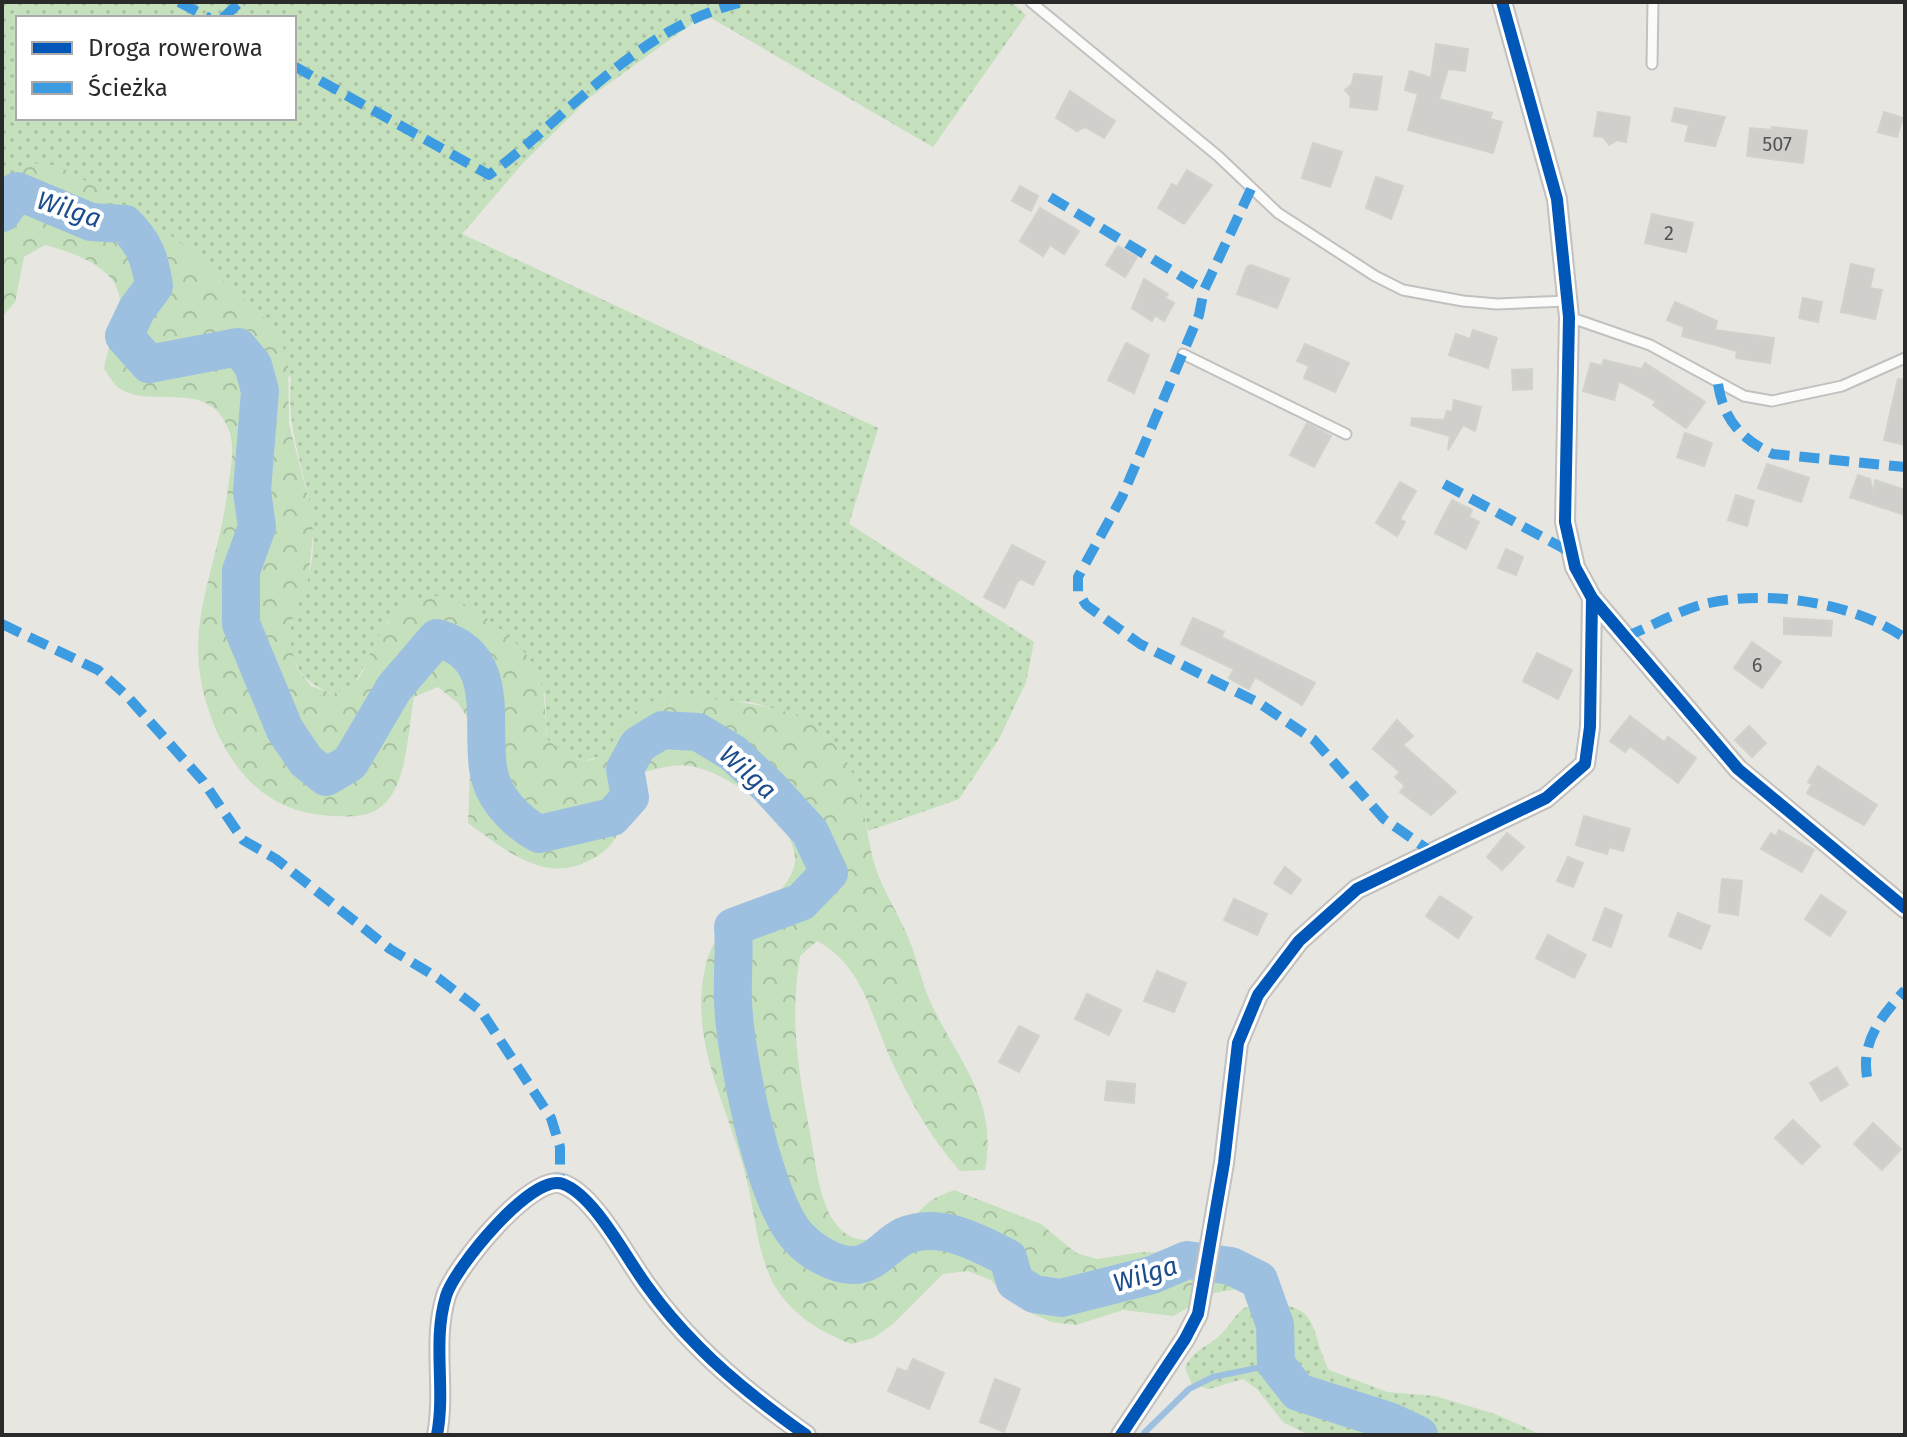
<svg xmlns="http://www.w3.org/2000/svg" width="1907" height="1437" font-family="'Fira Sans',sans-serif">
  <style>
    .grass { fill: url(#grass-dots); fill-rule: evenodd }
    .forest { fill: url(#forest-crowns) }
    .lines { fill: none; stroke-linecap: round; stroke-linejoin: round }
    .stream { stroke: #9dc0e1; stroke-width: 6 }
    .river { stroke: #9dc0e1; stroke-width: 38 }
    .building { fill: #d0cfcc; stroke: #d2d2cd; stroke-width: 2 }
    .lane-casing { stroke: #c2c1c0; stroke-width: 13 }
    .street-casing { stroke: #c2c1c0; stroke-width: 22 }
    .lane { stroke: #fbfbfa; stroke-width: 9 }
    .street { stroke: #fbfbfa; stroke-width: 18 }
    .quiet { stroke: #3d9ce1; stroke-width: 10; stroke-dasharray: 20 10; stroke-linecap: butt }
    .cycleway-casing { stroke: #fff; stroke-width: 17 }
    .cycleway { stroke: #0057b8; stroke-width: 12 }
    .labels { text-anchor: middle; stroke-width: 8; stroke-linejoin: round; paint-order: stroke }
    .number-label { font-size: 20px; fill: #545453 }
    .water-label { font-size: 26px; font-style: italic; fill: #1d4c8c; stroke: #fff }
  </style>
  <defs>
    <pattern id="grass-dots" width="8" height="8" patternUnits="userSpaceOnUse" patternTransform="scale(2)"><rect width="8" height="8" fill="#c4e0bd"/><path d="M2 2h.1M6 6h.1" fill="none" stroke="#a9c0a3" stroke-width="1.8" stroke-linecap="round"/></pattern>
    <pattern id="forest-crowns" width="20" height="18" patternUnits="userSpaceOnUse" patternTransform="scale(2)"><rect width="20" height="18" fill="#c4e0bd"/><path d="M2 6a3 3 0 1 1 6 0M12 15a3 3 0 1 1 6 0" fill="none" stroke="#a9c0a3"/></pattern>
  </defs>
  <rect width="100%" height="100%" fill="#e7e6e1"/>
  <path class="grass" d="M2 2H1011L1026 15 933 147 711 18 693 23 589 98 524 162 462 234 878 428 849 524 1034 642 1026 682 999 739 959 799 868 831 857 785 796 715 751 702 674 699 633 714 607 754 585 761 564 755 547 739 545 694 389 620 354 685 333 694C310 685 295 673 291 647 286 616 308 588 312 559 320 496 284 445 291 378L119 204 73 173 10 176 2 185ZM18 18H294V118H18Z
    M1255 1303C1323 1303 1307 1324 1329 1370L1387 1392 1435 1396 1495 1414 1542 1435H1310L1284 1423 1257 1389 1243 1379 1209 1389 1192 1384 1185 1368C1193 1351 1203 1349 1217 1338 1233 1325 1234 1310 1255 1303Z"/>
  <path class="forest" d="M30 163 53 165 73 173 176 239 265 318 288 356 289 424 312 513 313 535 308 580 291 623V647L297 668 311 686 333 694C339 691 350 688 355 683 365 672 369 652 377 639 410 584 446 585 493 623 543 665 544 675 547 739 615 800 606 714 653 701 685 692 761 703 792 714 816 722 837 744 849 766 866 799 865 837 877 872 885 894 899 915 908 937 917 958 921 981 930 1001 958 1062 998 1098 985 1170L960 1171C931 1139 911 1102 892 1062 871 1017 864 966 817 941L800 956C789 1025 799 1072 811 1139 818 1174 822 1249 877 1239 901 1235 915 1213 932 1200 938 1196 947 1193 954 1190L1041 1224 1076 1253 1097 1259 1142 1252 1187 1254 1229 1270 1248 1282 1238 1289 1214 1293 1173 1316 1123 1310 1076 1325 1051 1322 1027 1311 1007 1298 991 1280 968 1271 943 1274 893 1324 873 1338 851 1344C818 1331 789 1313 772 1281 757 1250 755 1214 747 1181 731 1111 688 1044 705 969 708 953 717 933 731 922 737 917 747 918 753 914 770 905 797 877 795 857 792 817 728 773 691 766 675 763 658 769 643 772 632 792 628 816 617 835 611 847 602 854 590 860 545 885 504 849 468 823L472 725 458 703 438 687 414 697C408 727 408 785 382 806 369 817 353 817 336 816 280 815 243 786 219 736 173 637 216 584 228 488 230 471 235 450 230 433 210 375 153 411 119 388 113 384 108 374 104 369 107 350 120 319 120 302 120 268 72 252 45 245L24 257 15 302 2 317V185L9 176Z"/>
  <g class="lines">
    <path class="stream" d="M1144 1433 1189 1389 1213 1377 1276 1364"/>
    <path class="river" d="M2 213 17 191 91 222 125 224C145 244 150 259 154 286L137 309 124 336 149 364 238 347 253 365 260 391 252 491 257 527 241 571V624L285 730 306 761 326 777 350 763 394 688 437 638C502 656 481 719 488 768 492 797 515 821 539 834L612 817 630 797 625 769 638 745 662 730 698 732 733 753 769 787 810 832 829 873 801 902 733 927C735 951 732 975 733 1000 734 1050 764 1203 799 1238 811 1251 834 1265 852 1265 874 1266 887 1244 904 1236 939 1221 977 1242 1008 1258L1015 1282 1034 1294 1061 1298 1152 1275 1187 1260 1231 1266 1259 1280 1275 1325 1276 1364 1298 1392 1389 1421 1419 1435"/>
  </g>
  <path class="building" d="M1436 44 1468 49 1465 71 1448 69 1439 99 1492 113 1490 119 1502 122 1493 153 1408 130 1418 94 1405 90 1410 71 1431 78Z
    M1354 74 1382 77 1377 110 1350 107 1351 97 1345 90 1352 84Z
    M1070 91 1115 121 1104 138 1085 127 1077 131 1056 118Z
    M1675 108 1725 117 1715 146 1685 141 1689 125 1672 121Z
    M1598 112 1630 117 1626 142 1617 140 1609 145 1603 137 1594 136Z
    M1884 112 1903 118 1897 137 1878 132Z
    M1772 127 1807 131 1803 163 1747 156 1750 128 1772 130Z
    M1313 143 1342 152 1330 187 1302 178Z
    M1187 170 1212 185 1184 224 1158 208 1172 184 1177 187Z
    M1376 177 1403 186 1391 219 1366 208Z
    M1020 186 1038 196 1031 211 1012 201Z
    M1040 208 1079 231 1064 254 1050 245 1043 256 1020 241Z
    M1652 214 1693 223 1686 252 1645 243Z
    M1118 246 1137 257 1125 277 1106 265Z
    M1851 264 1874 269 1870 288 1882 290 1875 319 1841 312Z
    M1251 265 1289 279 1277 308 1237 294 1247 267Z
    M1144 279 1168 294 1165 298 1174 303 1164 321 1155 315 1152 321 1132 308Z
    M1803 298 1822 302 1818 322 1799 318Z
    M1675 302 1717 321 1715 330 1774 338 1770 363 1736 358 1737 351 1682 336 1684 327 1667 320Z
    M1473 330 1497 338 1488 368 1449 355 1456 334 1470 339Z
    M1126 343 1149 355 1134 393 1108 380Z
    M1305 344 1349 363 1335 392 1304 378 1309 366 1297 361Z
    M1604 360 1642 369 1645 363 1705 402 1686 428 1653 405 1656 401 1619 381 1614 400 1583 391 1591 363 1602 366Z
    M1532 369V389L1513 390 1512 370Z
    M1898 379 1905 380V445L1884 440Z
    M1454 400 1481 407 1475 431 1463 425 1448 450 1450 436 1411 425 1412 418 1444 420 1447 411 1452 412Z
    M1307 423 1331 436 1314 467 1290 455Z
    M1685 433 1712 443 1704 466 1677 457Z
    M1767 464 1809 478 1801 502 1758 488Z
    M1858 475 1870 479 1873 493 1875 480 1905 490V515L1850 497Z
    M1400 482 1416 491 1400 519 1405 522 1397 536 1376 523Z
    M1736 495 1754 501 1747 526 1728 520Z
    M1452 500 1472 510 1469 517 1479 522 1466 549 1435 533Z
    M1012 545 1045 562 1033 585 1021 579 1017 582 1005 608 984 597Z
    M1506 549 1523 557 1516 575 1498 568Z
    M1193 618 1224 632 1221 637 1315 683 1302 705 1255 677 1249 689 1229 678 1234 669 1181 644Z
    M1784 618 1832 621 1831 636 1784 634Z
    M1752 642 1781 662 1762 688 1734 668Z
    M1537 653 1572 670 1558 699 1523 681Z
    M1630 716 1664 742 1668 737 1696 758 1678 783 1630 746 1625 752 1610 741Z
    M1397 720 1413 736 1403 745 1456 792 1431 815 1400 792 1405 786 1395 777 1400 772 1373 749Z
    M1749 726 1766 743 1752 757 1735 740Z
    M1818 766 1877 805 1864 825 1807 793 1812 784 1808 782Z
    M1584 816 1630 829 1623 851 1609 847 1607 854 1576 845Z
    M1779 830 1814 850 1802 872 1761 849 1771 833 1776 836Z
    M1507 833 1524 847 1502 870 1487 857Z
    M1568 857 1583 863 1573 887 1557 881Z
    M1285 867 1301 880 1291 894 1274 883Z
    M1722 879 1742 881 1738 915 1719 912Z
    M1821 895 1846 912 1830 936 1805 919Z
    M1440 896 1472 917 1458 938 1426 916Z
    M1234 899 1267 914 1257 935 1224 920Z
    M1605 908 1622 915 1611 947 1593 940Z
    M1678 913 1710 926 1701 949 1669 936Z
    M1548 935 1586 955 1574 978 1536 958Z
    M1157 971 1186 983 1174 1012 1144 1001Z
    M1087 994 1121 1010 1109 1035 1075 1019Z
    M1019 1026 1039 1036 1019 1072 999 1062Z
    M1837 1067 1848 1085 1821 1101 1810 1083Z
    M1107 1081 1135 1084 1134 1103 1105 1100Z
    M1793 1120 1820 1146 1802 1164 1775 1138Z
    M1873 1123 1901 1149 1882 1170 1854 1144Z
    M913 1359 944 1373 929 1409 888 1391 898 1368 907 1372Z
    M995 1379 1020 1389 1004 1432 980 1422Z"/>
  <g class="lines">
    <g class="lane-casing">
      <path id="lane" d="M1031 2 1218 156 1278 213 1375 276 1403 290 1463 301 1497 304 1568 301
        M1652 64 1653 2
        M1569 317 1650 345 1744 396 1772 401 1842 386 1905 358
        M1183 354 1346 434"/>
    </g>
    <g class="street-casing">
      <path id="street" d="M1502 2 1557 199 1569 317 1565 522 1575 567 1592 598 1738 769 1905 908
        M437 1435C446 1388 432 1342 446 1296 454 1269 532 1172 563 1184 595 1196 626 1258 647 1286 662 1307 680 1328 698 1346 731 1380 768 1408 806 1435
        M1121 1435 1185 1339 1198 1314 1224 1163 1238 1043 1258 995 1299 941 1357 889 1546 798 1585 764 1590 727 1592 598"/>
    </g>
    <use href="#lane" class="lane"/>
    <use href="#street" class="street"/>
    <path class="quiet" d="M179 2 209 18
      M223 18 240 2
      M294 66 489 175C571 114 639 26 743 2
      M1251 189 1204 290 1199 315 1122 497 1078 577V592L1086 605 1140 644 1259 703 1314 740 1384 819 1433 853
      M1050 197 1204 290
      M1718 384C1723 418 1741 440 1773 454L1905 467
      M1444 484 1572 553
      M2 624 98 670 127 696 203 781 243 840 276 859 390 949 438 978 481 1011 551 1118 560 1147V1182
      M1625 637C1650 627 1678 611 1704 604 1767 589 1852 602 1905 638
      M1867 1077C1861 1040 1882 1016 1905 990"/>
    <g class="cycleway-casing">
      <path id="cycleway" d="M1502 2 1557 199 1569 317 1565 522 1575 567 1592 598 1738 769 1905 908
        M437 1435C446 1388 432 1342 446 1296 454 1269 532 1172 563 1184 595 1196 626 1258 647 1286 662 1307 680 1328 698 1346 731 1380 768 1408 806 1435
        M1121 1435 1185 1339 1198 1314 1224 1163 1238 1043 1258 995 1299 941 1357 889 1546 798 1585 764 1590 727 1592 598"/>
    </g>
    <use href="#cycleway" class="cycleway"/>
  </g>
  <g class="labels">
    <g class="number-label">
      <text x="1777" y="151">507</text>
      <text x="1669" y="240">2</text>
      <text x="1757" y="672">6</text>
    </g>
    <g class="water-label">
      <text transform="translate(69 209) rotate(18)" y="9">Wilga</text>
      <text transform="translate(748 772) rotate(42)" y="9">Wilga</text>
      <text transform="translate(1145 1274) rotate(-17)" y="9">Wilga</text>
    </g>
  </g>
  <rect width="1907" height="1437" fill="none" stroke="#2a2a2a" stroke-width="8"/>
  <rect x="16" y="16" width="280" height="104" fill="#ffffff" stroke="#aaaaaa" stroke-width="2"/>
  <rect x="32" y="42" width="40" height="12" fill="#0057b8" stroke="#aaaaaa" stroke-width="2"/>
  <text x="88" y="56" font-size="24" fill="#2a2a2a">Droga rowerowa</text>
  <rect x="32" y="82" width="40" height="12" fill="#3d9ce1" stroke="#aaaaaa" stroke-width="2"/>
  <text x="88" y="96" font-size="24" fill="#2a2a2a">Ścieżka</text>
</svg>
